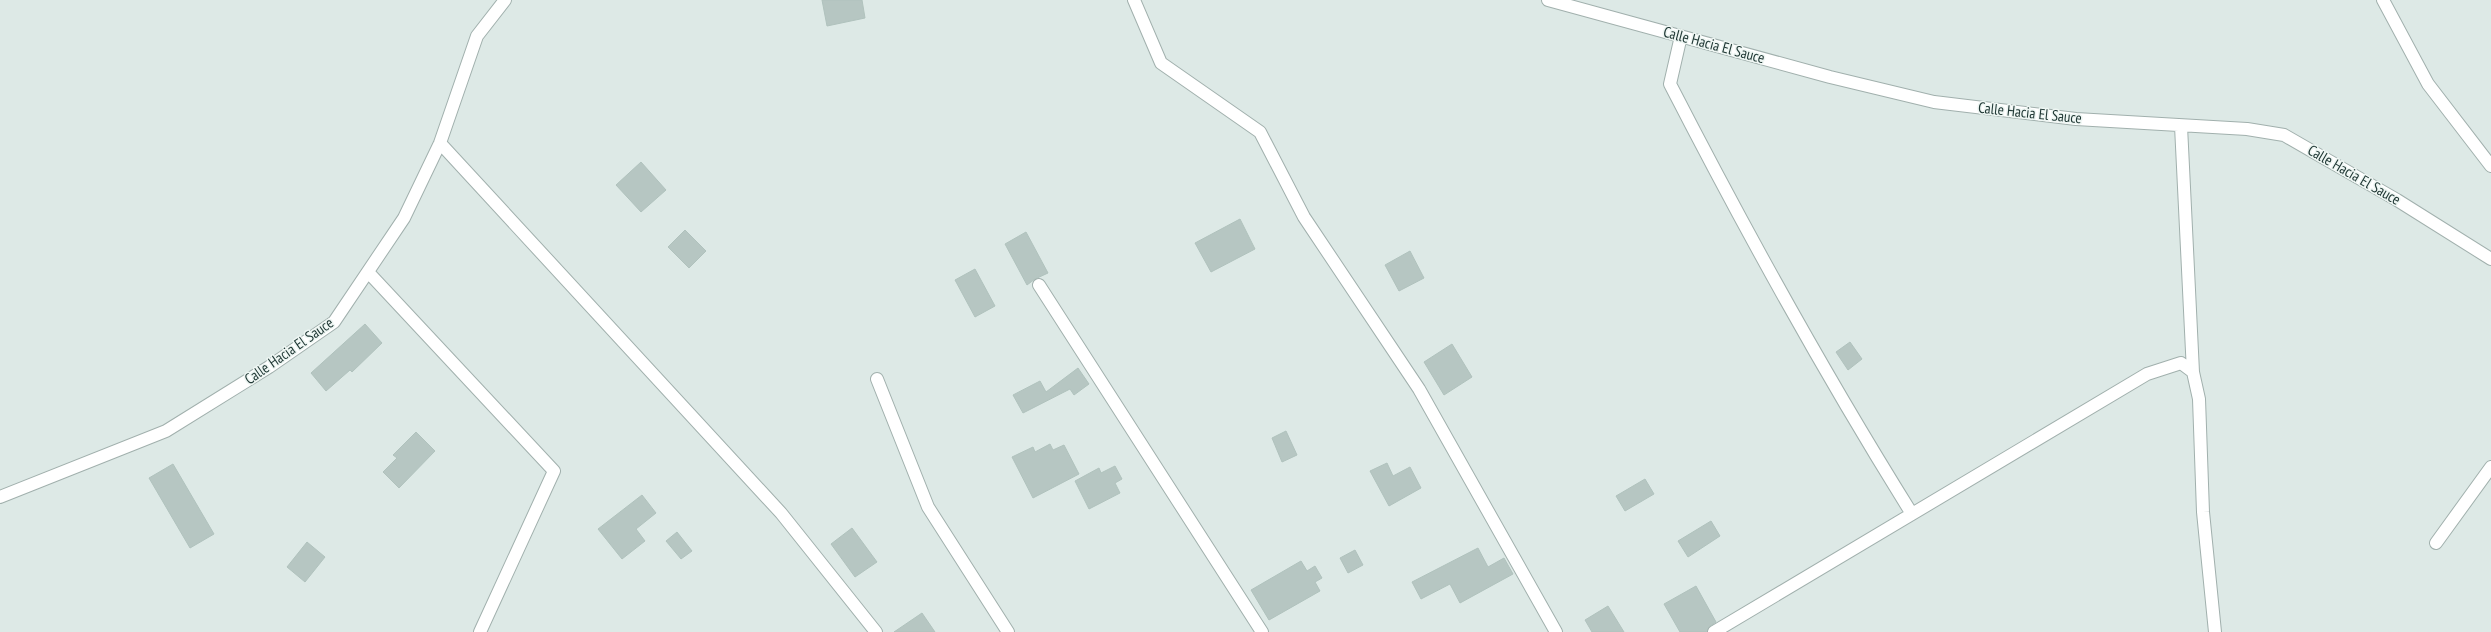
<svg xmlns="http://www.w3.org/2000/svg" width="2491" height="632" font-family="'PT Sans Narrow',sans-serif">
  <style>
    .building { fill: #b6c6c2; stroke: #b0c2bd }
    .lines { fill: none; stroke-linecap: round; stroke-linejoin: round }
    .street-casing { stroke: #a1b0ad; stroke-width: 14 }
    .street { stroke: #fff; stroke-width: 12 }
    .labels { text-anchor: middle; stroke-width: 3; stroke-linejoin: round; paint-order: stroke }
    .street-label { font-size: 15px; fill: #203835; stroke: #eef6f3 }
  </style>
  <rect width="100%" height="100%" fill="#dde9e6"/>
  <path class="building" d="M822 0H862L865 18 827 26Z
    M641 162 666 190 641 212 616 185Z
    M1240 219 1255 249 1211 272 1195 243Z
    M685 230 706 251 689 268 668 247Z
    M1026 232 1048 273 1035 279 1027 285 1005 244Z
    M1410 251 1424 278 1399 291 1385 265Z
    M975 269 995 306 975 317 955 280Z
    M365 324 382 343 352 372 350 370 326 391 311 373Z
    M1850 342 1862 359 1848 370 1836 352Z
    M1452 344 1472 377 1444 395 1424 362Z
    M1078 368 1089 384 1074 395 1070 389 1023 413 1013 395 1040 381 1046 392Z
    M1286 431 1297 455 1282 462 1272 438Z
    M416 432 435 451 399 488 383 472 397 458 393 455Z
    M1050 444 1053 450 1064 445 1079 474 1033 498 1012 457 1033 447 1035 452Z
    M1387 463 1393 476 1410 467 1421 488 1389 506 1370 471Z
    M173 464 214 534 190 548 149 478Z
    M1115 466 1122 479 1115 483 1120 493 1089 509 1075 481 1099 468 1101 473Z
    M1645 479 1654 494 1625 511 1616 496Z
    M642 495 656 513 636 529 645 541 622 559 598 529Z
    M1711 521 1720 536 1688 557 1678 541Z
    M852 528 877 562 855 577 831 544Z
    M677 532 692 551 681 559 666 541Z
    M307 542 325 557 305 582 287 567Z
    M1478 548 1488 567 1504 558 1513 574 1460 603 1450 584 1421 599 1412 582Z
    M1355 550 1363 565 1348 573 1340 558Z
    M1301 561 1307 571 1315 566 1322 578 1315 582 1320 591 1269 620 1251 590Z
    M1696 586 1716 622 1710 626 1706 632H1680L1664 604Z
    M1608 606 1624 632H1592L1585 620Z
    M922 613 935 632H894Z"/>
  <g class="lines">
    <g class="street-casing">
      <path id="street" d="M1134 0 1161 63 1260 132 1304 217 1419 389 1556 632
        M1548 0 1830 77 1934 102 2076 119 2247 129 2284 135 2397 200 2491 259
        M2383 0 2428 84 2491 166
        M1681 36 1670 84C1745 230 1825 375 1912 514
        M2181 126 2193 372
        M440 143 781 513 876 632
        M368 272 554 471 480 632
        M1039 285 1262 632
        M877 379 928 507 1008 632
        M0 497 166 431 269 367 334 322 404 218 440 143 477 36 505 0
        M2436 543 2491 467
        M1714 632 2147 374 2181 363 2193 372 2199 399 2203 512 2215 632"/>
    </g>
    <use href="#street" class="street"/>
  </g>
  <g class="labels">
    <g class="street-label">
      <text transform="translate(1714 45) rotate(15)" y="5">Calle Hacia El Sauce</text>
      <text transform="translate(2030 113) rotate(6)" y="5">Calle Hacia El Sauce</text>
      <text transform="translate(2354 175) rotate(30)" y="5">Calle Hacia El Sauce</text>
      <text transform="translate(289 351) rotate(-35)" y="5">Calle Hacia El Sauce</text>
    </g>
  </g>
</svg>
